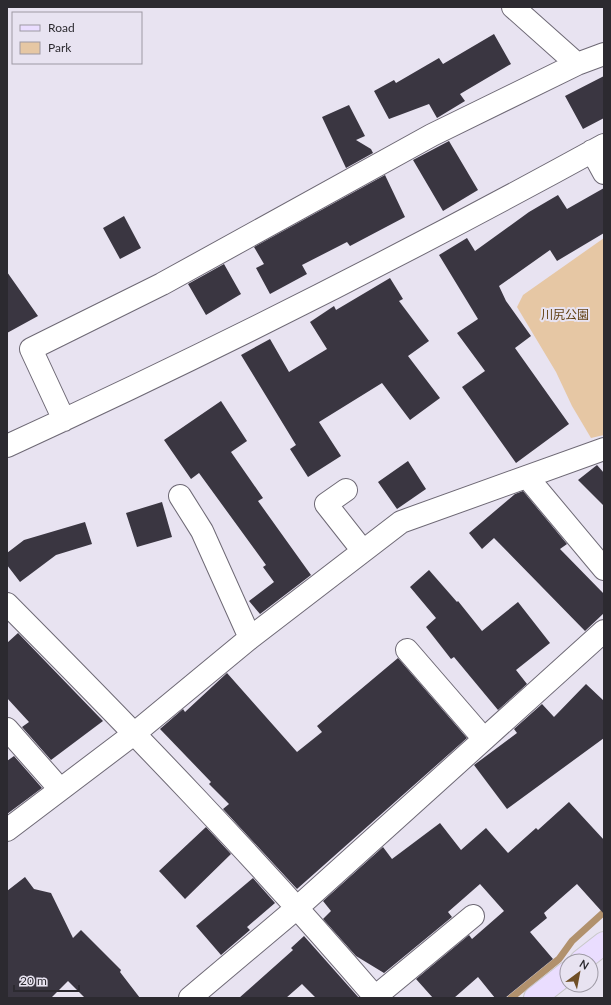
<svg xmlns="http://www.w3.org/2000/svg" width="611" height="1005" font-family="Lato,'Noto Sans JP',sans-serif">
  <style>
    .green { fill: #e6c7a4 }
    .lines { fill: none; stroke-linecap: round; stroke-linejoin: round }
    .stream { stroke: #b1916d; stroke-width: 7 }
    .building { fill: #3a3641 }
    .minor-casing { stroke: #6e6975; stroke-width: 24 }
    .major-casing { stroke: #c8c8c9; stroke-width: 24 }
    .minor { stroke: #fff; stroke-width: 22 }
    .major { stroke: #eaddff; stroke-width: 22 }
    .labels { text-anchor: middle; stroke-width: 4; stroke-linejoin: round; paint-order: stroke }
    .park-label { font-size: 12px; fill: #603f13; stroke: #e8e3f1 }
  </style>
  <rect width="100%" height="100%" fill="#e8e3f1"/>
  <path class="green" d="M604 238V435L591 438 572 406 556 372 517 307 523 295Z"/>
  <g class="lines">
    <path class="stream" d="M511 998 559 959 572 941 604 912"/>
  </g>
  <path class="building" d="M494 34 511 64 460 94 465 101 437 118 429 104 389 119 374 91 394 80 396 83 439 58 443 64Z
    M604 76V118L583 129 565 96Z
    M349 105 365 136 356 140 371 149 373 153 346 168 322 117Z
    M449 141 478 190 443 211 413 160Z
    M385 175 405 217 350 246 347 242 302 265 307 274 270 294 256 268 264 264 254 247Z
    M604 188V233L557 261 550 250 499 286 506 301 531 336 515 348 569 424 516 463 462 387 485 371 457 333 478 319 439 255 467 238 475 251 529 212 558 195 567 209Z
    M124 216 141 248 120 259 103 228Z
    M224 264 241 294 206 315 188 284Z
    M7 272 38 316 7 333Z
    M390 278 403 299 399 301 429 341 408 356 440 398 410 420 382 383 319 422 341 456 308 477 290 449 296 445 241 355 270 339 289 372 327 349 310 322 334 306 336 310Z
    M221 401 247 441 231 452 263 498 258 501 311 575 260 614 249 601 274 582 263 567 266 565 199 473 191 479 164 440Z
    M408 461 426 489 397 509 378 482Z
    M597 465 604 473V506L578 480Z
    M523 491 567 544 560 549 604 594V613L585 631 494 538 482 549 469 533 515 494Z
    M162 502 172 537 137 547 126 513Z
    M85 522 92 544 56 555 20 582 7 565V553L24 540Z
    M429 570 457 602 458 601 482 631 518 602 550 643 516 670 527 684 498 710 454 657 451 659 426 627 436 618 410 587Z
    M18 633 103 721 51 760 22 727 29 722 7 698V643Z
    M398 658 467 738 297 889 223 809 229 804 209 784 211 782 160 729 183 709 185 712 227 673 297 752 322 732 317 726Z
    M586 684 604 701V738L507 809 474 765 517 733 514 729 542 704 554 717Z
    M14 756 42 788 7 814V761Z
    M569 802 604 840V914L577 884 544 913 547 918 530 932 553 959 505 998H495L478 977 454 998H433L416 979 469 935 472 939 504 911 480 884 448 912 452 917 384 973 356 956 323 919 331 911 323 901 383 847 392 859 440 823 461 850 486 828 508 853 536 828 538 830Z
    M206 827 231 854 185 899 159 871Z
    M25 877 34 889 51 893 73 938 81 930 121 970 120 972 140 998H85L68 981 51 998H7V891Z
    M253 878 275 903 247 927 250 930 221 955 196 926Z
    M304 936 359 998H316L302 984 286 998H239L293 950 291 948Z"/>
  <g class="lines">
    <g class="minor-casing">
      <path id="minor" d="M513 7 577 64
        M592 151 604 173
        M64 420 31 349 162 284 432 135 577 64 604 54
        M7 446C210 353 409 252 604 145
        M527 477 604 569
        M346 490 326 504 363 551
        M180 496 202 531 250 638
        M7 604C134 732 259 861 376 998
        M407 650 484 739
        M7 729 59 788
        M7 830 135 733 250 638 401 522 604 449
        M375 997 473 916
        M190 998 298 907 604 631"/>
    </g>
    <g class="major-casing">
      <path id="major" d="M581 961 604 943
        M535 998 567 973"/>
    </g>
    <use href="#minor" class="minor"/>
    <use href="#major" class="major"/>
  </g>
  <g class="labels">
    <g class="park-label">
      <text x="565" y="319">川尻公園</text>
    </g>
  </g>
  <rect width="611" height="1005" fill="none" stroke="#2c2a30" stroke-width="16"/>
  <rect x="12" y="12" width="130" height="52" fill="#e8e3f1" stroke="#9d99a4"/>
  <rect x="20" y="25" width="20" height="6" fill="#eaddff" stroke="#9d99a4"/>
  <text x="48" y="32" font-size="12" fill="#2c2a30">Road</text>
  <rect x="20" y="42" width="20" height="12" fill="#e6c7a4" stroke="#9d99a4"/>
  <text x="48" y="52" font-size="12" fill="#2c2a30">Park</text>
  <g transform="translate(579 973) rotate(32)"><circle r="19" fill="#e8e3f1" stroke="#9d99a4"/>
  <path d="M0-3L7 15L0 10L-7 15Z" fill="#704f26"/>
  <text y="-6" font-size="11" font-weight="bold" text-anchor="middle" fill="#2c2a30">N</text>
  </g>
  <path d="M14 985v6h65v-6" fill="none" stroke="#2c2a30" stroke-width="2"/>
  <text x="20" y="985" font-size="12" fill="#2c2a30" stroke="#e8e3f1" stroke-width="3" paint-order="stroke">20 m</text>
</svg>
